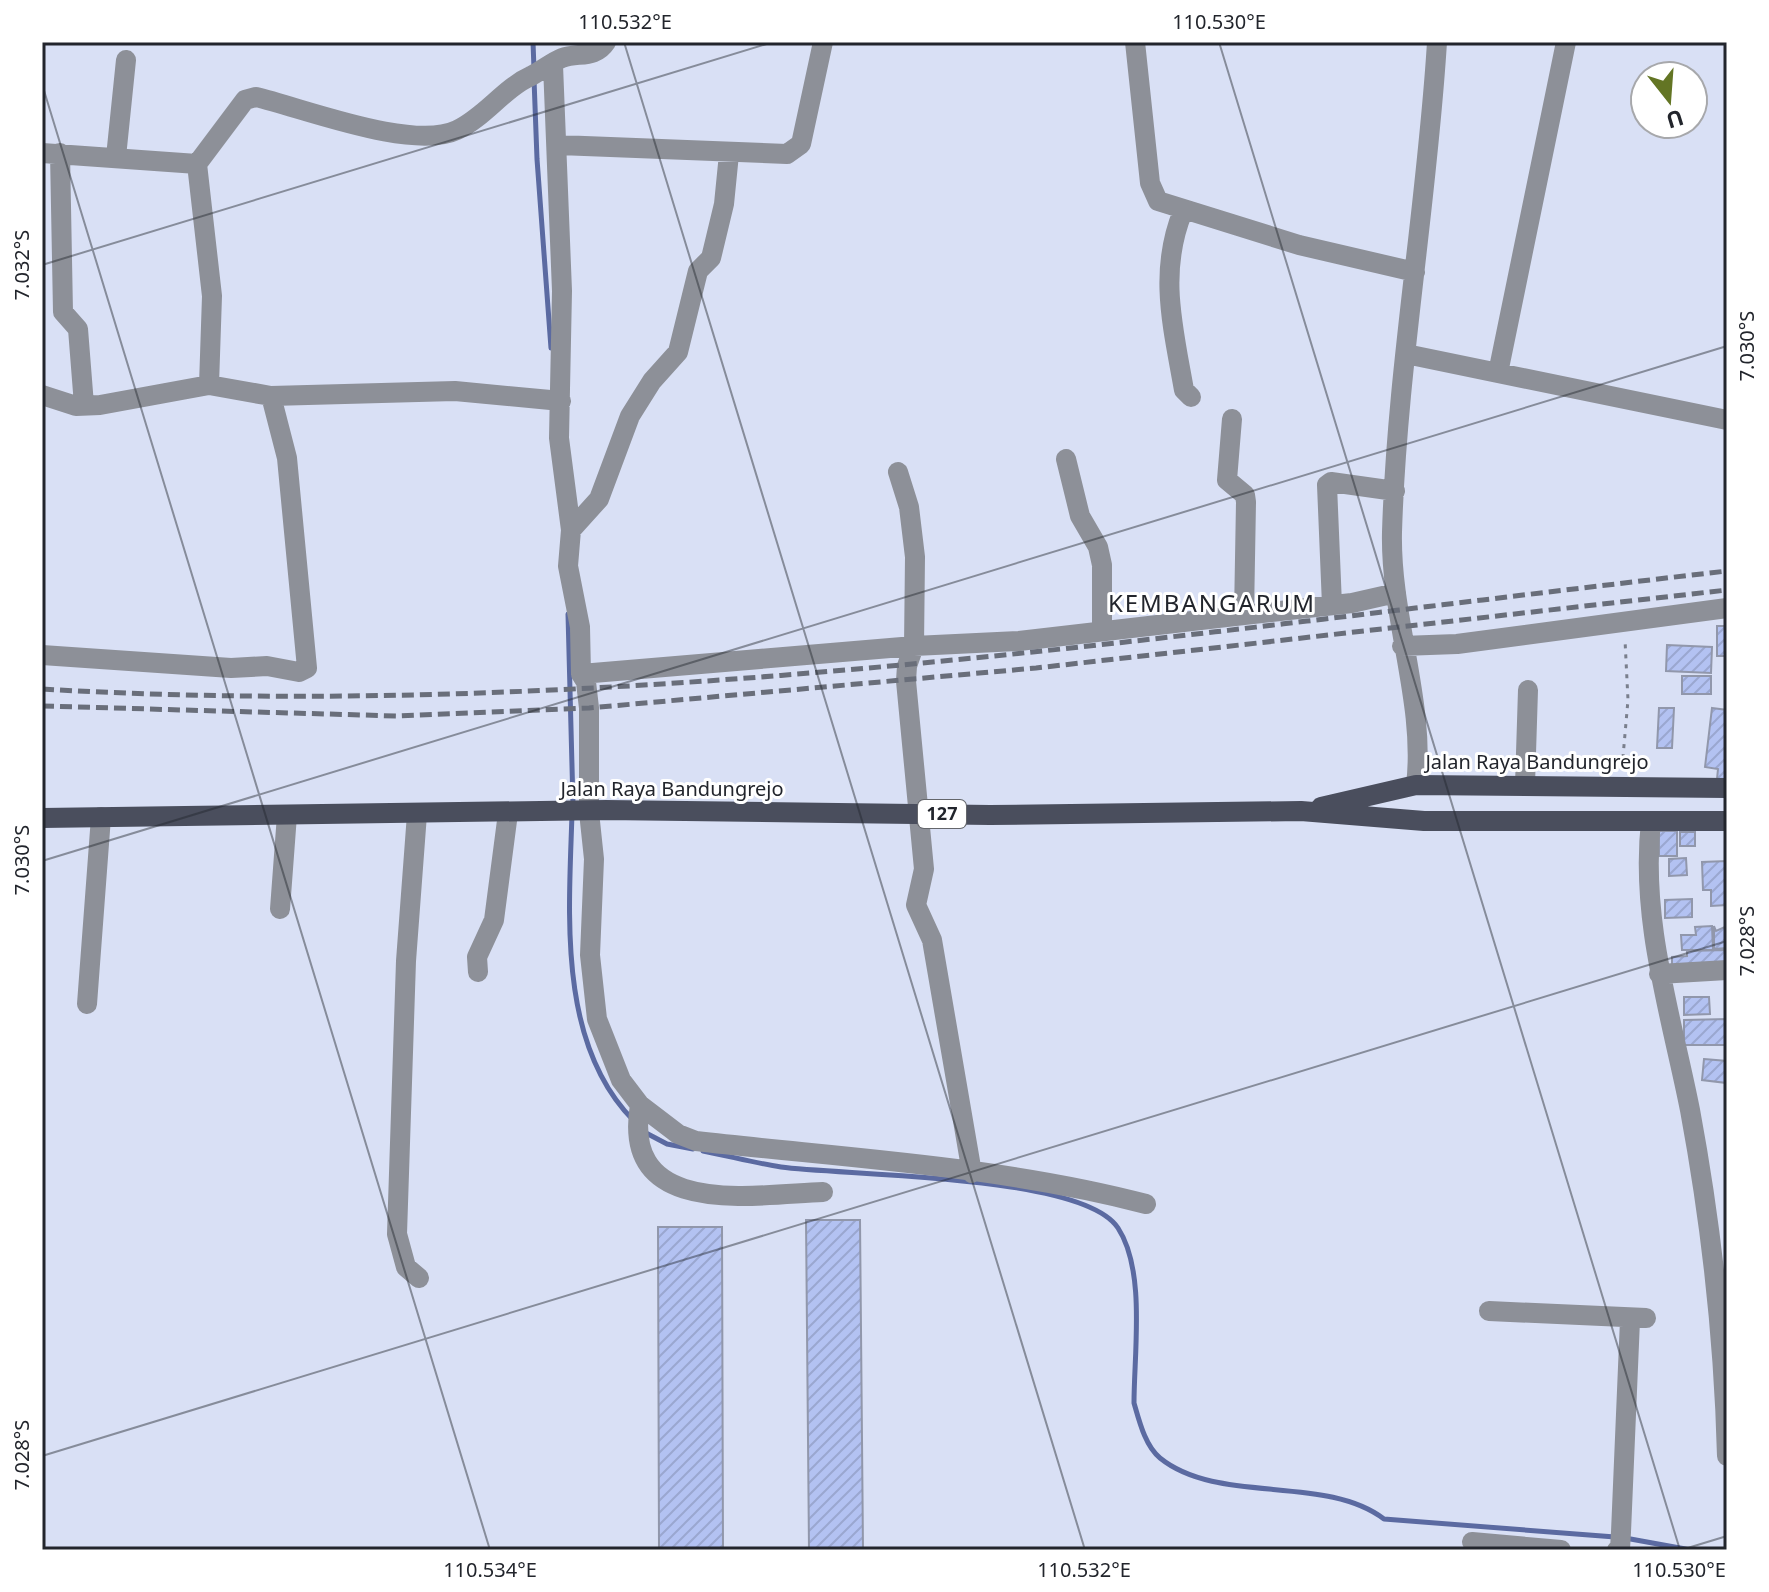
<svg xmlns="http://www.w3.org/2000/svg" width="1769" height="1592" font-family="'Noto Sans',sans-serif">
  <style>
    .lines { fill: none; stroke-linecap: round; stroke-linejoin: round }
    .stream { stroke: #5b6aa1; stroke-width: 5 }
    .building { fill: url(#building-hatch); stroke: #9197ab; stroke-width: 2 }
    .path { stroke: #7a7f8c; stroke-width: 3; stroke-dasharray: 4 6; stroke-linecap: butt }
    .minor { stroke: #8d9098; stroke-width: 20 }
    .major { stroke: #4a4e5d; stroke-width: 20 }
    .rail { stroke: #696e7a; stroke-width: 5; stroke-dasharray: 12 6; stroke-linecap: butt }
    .ticks { fill: none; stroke: #22252c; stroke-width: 2; stroke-opacity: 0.45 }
    .labels { text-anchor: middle; stroke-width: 6; stroke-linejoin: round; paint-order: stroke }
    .shield { fill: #fff; stroke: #64666b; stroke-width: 2 }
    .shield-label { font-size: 18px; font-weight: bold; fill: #22252c }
    .street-label { font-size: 20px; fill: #22252c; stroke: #fff }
    .quarter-label { font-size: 24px; letter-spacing: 2px; fill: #22252c; stroke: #fff }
    .neatline { fill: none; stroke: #22252c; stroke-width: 3 }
    .ticks-label { font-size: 20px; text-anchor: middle; fill: #22252c }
  </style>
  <defs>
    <pattern id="building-hatch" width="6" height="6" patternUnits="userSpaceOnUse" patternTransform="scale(2)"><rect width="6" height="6" fill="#b3c2f2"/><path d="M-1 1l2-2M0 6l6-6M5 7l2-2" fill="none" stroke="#9aa7d0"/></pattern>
  </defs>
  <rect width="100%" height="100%" fill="#d9e0f5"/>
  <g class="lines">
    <path class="stream" d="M533 42 534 69
      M534 79 537 159 551 348
      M568 614 573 804
      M572 814C569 913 557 1044 634 1121
      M646 1133 667 1144 693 1149
      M703 1151C729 1156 755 1163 781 1167 848 1176 1083 1174 1118 1228 1146 1271 1134 1352 1134 1403 1139 1420 1145 1446 1160 1458 1218 1505 1325 1474 1384 1519L1615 1537
      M1625 1538 1691 1550"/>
  </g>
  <path class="building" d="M1717 626H1727V656H1717Z
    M1667 645 1712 647 1711 673 1666 671Z
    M1682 676H1711V694H1682Z
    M1659 708H1674L1672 748H1657Z
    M1712 708 1727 710V780L1717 779 1718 769 1705 767Z
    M1659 831H1677V856H1659Z
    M1680 832H1695V846H1680Z
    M1686 858 1687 875 1669 876V859Z
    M1727 861V905L1711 906V890H1703L1702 862Z
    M1692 899V917L1665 918V900Z
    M1712 926 1713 950H1682L1681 935H1696L1695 927Z
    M1714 926 1716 931 1727 926V948L1714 949Z
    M1727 950V966L1672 967V957L1687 956V951Z
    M1684 997H1709L1710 1014 1684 1015Z
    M1727 1019V1045H1684V1020Z
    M1704 1059 1727 1061V1083L1702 1080Z
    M806 1220H860L863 1550H809Z
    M658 1227H722L723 1550H659Z"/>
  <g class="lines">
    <path class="path" d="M1622 768 1628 700 1625 640"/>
    <path class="minor" d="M1135 42 1150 183 1158 201 1299 245 1415 272
      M553 65 562 291 559 438 571 530 568 566 580 627 581 674 586 682 589 708V812L594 859 590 955 597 1019 621 1080 640 1105 678 1134 696 1141C845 1158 1001 1166 1146 1204
      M559 145 787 154 801 144 823 42
      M42 153 197 164
      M60 153 63 312 78 329 84 405
      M116 157 126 60
      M1183 211C1158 272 1173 327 1184 390L1191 397
      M1406 354 1727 420
      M1498 373 1566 42
      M209 385 212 296 197 164 245 100 256 97C306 109 413 151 457 130 485 117 504 88 531 76 541 71 552 62 562 58 578 52 595 59 606 42
      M42 395 76 406 100 405 209 385 271 396 455 391 561 401
      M1232 419 1227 480 1245 495 1246 502 1244 615 1352 603 1396 593
      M1066 459 1080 516 1098 547 1102 565V632
      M898 472 909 507 915 557 914 646 907 666 906 681 924 869 916 905 932 940 972 1173
      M571 530 599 499 630 416 652 381 678 352 698 271 711 258 724 204 729 154
      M1332 605 1327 485 1331 482 1395 491
      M1402 646 1457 644 1727 608
      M42 655 231 668 267 666 299 672 307 668 287 458 271 396
      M581 674 914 646 1019 641 1244 615
      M1416 785C1426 704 1390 617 1392 532 1397 368 1427 206 1437 42
      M1525 785 1528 690
      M417 814 406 961 397 1234 406 1267 419 1278
      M1651 821C1640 920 1671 1014 1690 1110 1711 1223 1724 1341 1727 1456
      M280 909 287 815
      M478 972 477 957 494 920 508 813
      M1659 974 1727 970
      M87 1004 101 817
      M640 1105C621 1218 750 1195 823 1192
      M1489 1311 1646 1318
      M1472 1542 1561 1550
      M1617 1550 1620 1549 1621 1532 1630 1320"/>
    <path class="major" d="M1321 807 1416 785 1727 788
      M42 818 606 810 990 815 1301 811 1424 821H1727"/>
    <path class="rail" d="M42 689C607 722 1167 635 1727 571
      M42 706 397 716 589 708 1036 668 1727 590"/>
  </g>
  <path class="ticks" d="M624 42 1085 1550M1219 42 1680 1550M42 84 490 1550M42 265 773 42M42 861 1727 346M42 1456 1727 941M1681 1550 1727 1536"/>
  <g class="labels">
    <rect class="shield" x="918" y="800" width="48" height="28" rx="6"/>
    <g class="shield-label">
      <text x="942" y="820">127</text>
    </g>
    <g class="street-label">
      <text x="1537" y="769">Jalan Raya Bandungrejo</text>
      <text x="672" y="796">Jalan Raya Bandungrejo</text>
    </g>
    <g class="quarter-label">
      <text x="1212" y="612">KEMBANGARUM</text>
    </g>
  </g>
  <rect width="1769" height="1592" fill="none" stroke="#ffffff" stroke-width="88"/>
  <g transform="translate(1669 100) rotate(163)"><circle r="38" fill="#ffffff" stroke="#a7a8ab" stroke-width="2"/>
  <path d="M0-6L14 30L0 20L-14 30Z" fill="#637524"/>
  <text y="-12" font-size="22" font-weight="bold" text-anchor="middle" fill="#22252c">U</text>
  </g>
  <rect x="44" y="44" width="1681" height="1504" class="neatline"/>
  <g class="ticks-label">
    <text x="625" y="29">110.532°E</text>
    <text x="1219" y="29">110.530°E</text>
    <text transform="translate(22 265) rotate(-90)" y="7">7.032°S</text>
    <text transform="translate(1747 346) rotate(-90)" y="7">7.030°S</text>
    <text transform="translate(22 860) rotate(-90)" y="7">7.030°S</text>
    <text transform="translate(1747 941) rotate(-90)" y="7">7.028°S</text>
    <text transform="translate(22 1455) rotate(-90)" y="7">7.028°S</text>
    <text x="490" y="1577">110.534°E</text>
    <text x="1084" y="1577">110.532°E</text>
    <text x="1679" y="1577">110.530°E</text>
  </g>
</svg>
